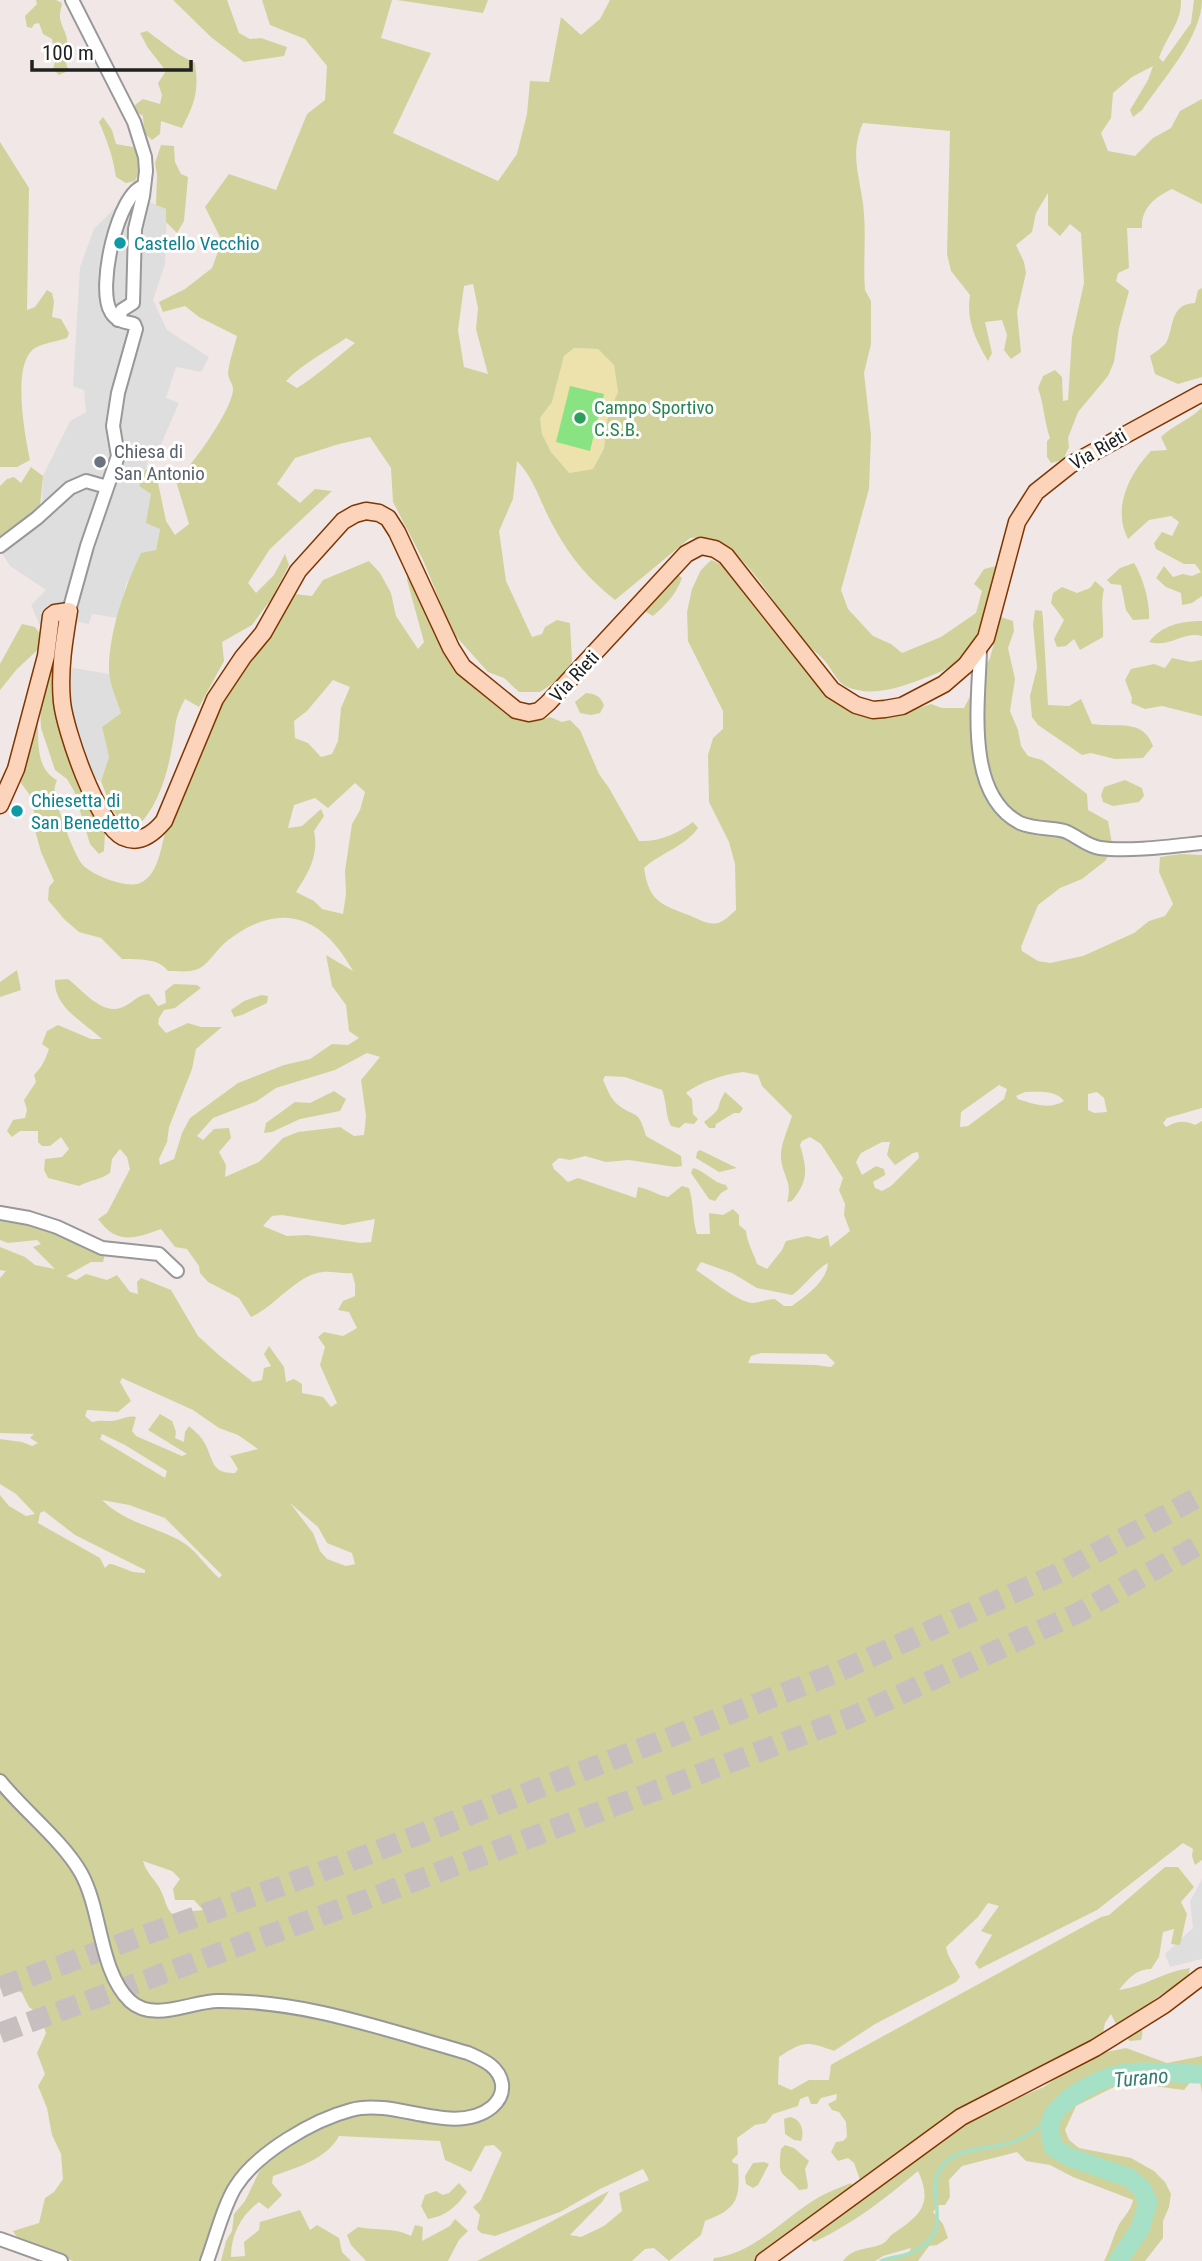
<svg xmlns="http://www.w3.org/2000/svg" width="1202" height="2261" font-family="'Roboto Condensed',sans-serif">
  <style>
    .residential { fill: #dfdedf }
    .grass { fill: #ede1ac }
    .forest { fill: #d1d29b; fill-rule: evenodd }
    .pitch { fill: #8ae383 }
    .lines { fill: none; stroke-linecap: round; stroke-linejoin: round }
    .stream { stroke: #a6e0c6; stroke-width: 3.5 }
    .river { stroke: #a6e0c6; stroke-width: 19 }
    .highway-tunnel { stroke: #c7bfbf; stroke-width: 21; stroke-dasharray: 21 10; stroke-linecap: butt }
    .street-casing { stroke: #989898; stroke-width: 16 }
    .secondary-casing { stroke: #7f3601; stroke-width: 19 }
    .street { stroke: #fff; stroke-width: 12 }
    .secondary { stroke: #fcd3bb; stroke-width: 16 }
    .culture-dot { fill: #0f9aa8; stroke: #fff; stroke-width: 2.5 }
    .leisure-dot { fill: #2e9e5b; stroke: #fff; stroke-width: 2.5 }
    .worship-dot { fill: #6b7280; stroke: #fff; stroke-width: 2.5 }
    .labels { text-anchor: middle; stroke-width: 6; stroke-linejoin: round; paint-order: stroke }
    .culture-label { font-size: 19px; fill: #0d838f; stroke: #fff; text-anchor: start }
    .leisure-label { font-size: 19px; fill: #27864d; stroke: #fff; text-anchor: start }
    .street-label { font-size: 19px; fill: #212121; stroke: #fff }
    .worship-label { font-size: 19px; fill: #5b616d; stroke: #fff; text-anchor: start }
    .water-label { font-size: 21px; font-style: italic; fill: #357c6f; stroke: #fff }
  </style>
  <rect width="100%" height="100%" fill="#f1e7e7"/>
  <path class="residential" d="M129 194 167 209 165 264 153 300 167 330 209 357 201 372 176 367 166 398 179 403 158 451 150 449 146 469 139 486 151 494 160 528 156 550 126 584 118 618 92 614 89 624 75 621 68 667 109 674 121 713 102 727 109 757 101 781 79 775 60 731 56 680 60 646 41 628 31 605 46 590 10 566 0 550 41 520 43 476 70 421 86 412 84 390 73 386 80 267 94 229Z
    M1202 1879V1959L1170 1967 1165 1954 1193 1928 1190 1901Z"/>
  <path class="grass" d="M574 348 598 349 614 365 618 392 608 415 604 447 593 469 568 473 551 452 542 434 540 418 552 402 564 356Z"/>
  <path class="forest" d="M36 0H56L62 3C62 6 60 10 60 14 59 29 73 35 64 53L68 71 59 75 53 69 56 58 52 39 43 34 39 23 34 24 32 28 27 27 25 16 37 4Z
    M173 0H227L239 33 250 39 261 38 287 47 284 56 244 62 212 38Z
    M262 0H392L381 38 431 53 393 133 498 181 517 154 527 114 530 81 549 82 561 17 581 35 600 19 610 0H1181C1182 22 1166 37 1159 58L1163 62 1191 23 1194 0H1202C1202 37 1162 80 1142 110L1133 117 1130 110 1148 80 1153 66 1132 77 1113 93 1111 118 1101 133 1108 151 1135 156 1153 138 1171 128 1180 111 1202 99V204L1172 189C1155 197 1141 208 1142 228H1127L1129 268 1118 273 1116 281 1129 291 1119 328 1114 362 1108 376 1078 412 1068 438 1069 447 1063 460 1051 463 1047 457V441L1050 438C1044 421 1044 405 1038 388L1043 376 1055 370 1062 377 1063 401 1068 400 1072 337 1084 283 1081 233 1070 224 1060 236 1048 225V193L1036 213 1032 232 1016 245 1024 262 1026 273 1017 312 1021 352 1011 359 1004 350 1007 335 1002 320 985 322 992 353 988 361C975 339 966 320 970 295L951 271 947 254 950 131 863 123C848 157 862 180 864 214 866 239 863 265 865 290L871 301V344L864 373 871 435 869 489 841 590 848 609 873 636 891 644 902 653 941 637 976 613 982 591 974 584 984 569 996 566C989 618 984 657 930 676 904 686 874 698 847 687 837 683 831 667 823 659 817 652 809 648 803 641 779 613 753 562 721 543 712 537 701 537 690 538L615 600C585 576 567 553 549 518 539 498 533 477 517 461L513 499 499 531 506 581 532 637 542 634 545 627 557 620 570 623 572 661 568 673 540 692H519L504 678 488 672 453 633 423 560 393 502 391 468 370 437 339 444 295 458 277 484 300 503 315 489 332 491 270 549 248 583 256 593 274 575 285 554 289 565 272 598 252 625 222 642 224 661 199 707 185 699C173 721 177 724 172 747 167 776 158 806 137 827L124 824 112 810 101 781 109 757 102 727 121 713C117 700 110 685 109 672 108 634 125 586 141 553L156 550 160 529 146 523 151 494 139 486 146 469 157 478 166 521 175 535 189 524 176 481C191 467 233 409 233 389 233 384 228 379 228 373 229 362 234 348 237 336L199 317 185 306 163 312 159 302 185 289 212 268 222 241 205 207 229 174 276 190 307 114 325 100 327 66 305 39 270 25ZM473 284 478 308 476 329 488 374 464 367 458 330 464 286ZM346 338 355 343C335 359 318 375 297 388L286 381C303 363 326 352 346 338ZM574 348 598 349 614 365 618 392 608 415 604 448 593 469 569 473 551 452 542 434 540 418 552 402 564 356Z
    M397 0H488L483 13Z
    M147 31 178 54 195 63C199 91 195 103 182 128L161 121 160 134 152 140 144 133 143 116 135 111V105L143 99 160 104 162 95 158 83 166 71 148 48 140 33Z
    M103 117 112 130 116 144 133 147C143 158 141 168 135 181L126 183 116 177C113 157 107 140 99 122Z
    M0 142 29 188 27 310 35 307 47 290 52 293 54 302 52 317 61 319 69 333 67 338C58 341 44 343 35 348 11 363 25 436 30 460L17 467H0Z
    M161 145 174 146 175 162 181 174 188 177 184 221 177 233 166 222V209L156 205 157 175 155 163Z
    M1202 288V377L1178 384 1155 374 1150 356C1155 352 1164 347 1167 341 1174 326 1170 304 1195 303L1198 290Z
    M1202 407V596L1192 603 1182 605 1181 593 1166 587 1156 578 1164 566 1173 577 1183 574 1192 576 1201 572 1195 564H1184L1156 549 1154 543 1162 532 1172 536 1179 522 1171 516 1149 520 1128 539C1112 509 1129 474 1151 451L1167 450 1161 437C1173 425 1193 418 1202 407Z
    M31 467 43 476 40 507 0 542V486L7 479 14 477 21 483Z
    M711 560 721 564 868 716 892 717 931 704 942 708H964L990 658 1001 617 1013 621 1014 631 1008 648 1015 679 1010 711 1018 730 1021 746 1028 756 1042 760 1087 794 1088 810 1108 821 1113 849 1105 861 1082 879 1060 888 1038 905 1021 947 1022 951 1038 961 1050 963 1083 956 1134 933 1149 921 1165 916 1173 904 1159 872 1160 857 1181 854 1202 855V1108L1167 1118 1163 1123 1166 1127C1177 1121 1184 1120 1195 1125L1202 1121V1860L1195 1865 1192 1856 1193 1849 1183 1843 1097 1910 979 1969 975 1963 992 1935 981 1931 999 1906 988 1903 978 1917 946 1947C948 1959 955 1965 960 1977L956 1982 875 2024 834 2051C806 2041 804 2041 779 2057L778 2084 791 2090 809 2080H829L831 2065 834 2063 1101 1917 1109 1915 1165 1867H1178L1194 1887 1181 1902 1187 1914 1180 1945 1171 1944 1174 1929 1163 1932 1159 1957 1151 1969C1136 1969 1128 1979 1119 1990 1144 1987 1165 1971 1190 1968L1188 1977C1178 1985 1145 2003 1142 2011 1138 2020 1145 2030 1141 2040L1130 2041 1122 2034 1110 2032 1116 2024 1111 2014 1105 2023 1103 2033 1094 2044 1062 2055 959 2112 868 2182 860 2180 854 2163 848 2158 838 2161 831 2152 836 2142 843 2141 847 2137 846 2122 839 2112 832 2110 828 2104 836 2100 837 2094 821 2098 817 2104H811L808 2096 800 2099 798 2106 773 2114 766 2123 755 2125 737 2138 738 2154 732 2160 733 2163 738 2164C740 2198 739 2208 705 2221L701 2235 669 2261 654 2248 645 2249 632 2261H477L609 2191 602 2202 570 2235 581 2237 604 2226 622 2211 619 2193 649 2180 643 2169 600 2189 560 2212 495 2236 481 2233 477 2229 480 2215 473 2207 481 2200 502 2153 494 2145 485 2146 471 2172 445 2160 440 2141 339 2136C327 2159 296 2168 273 2176L272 2183 282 2195 268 2209 259 2202C241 2215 231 2235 231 2257L245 2256 244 2242 259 2230 260 2222 300 2210 310 2230 317 2225 339 2238 342 2252 351 2261H221L226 2241 232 2231 234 2214 245 2201 259 2172 270 2158 260 2153 201 2261H73L18 2239 13 2231 39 2223 45 2198 54 2192 63 2179 61 2154 52 2135 47 2108 38 2086 45 2074 37 2053 46 2033 40 2015 29 2007 22 1993 0 1979V1495L9 1506 26 1516 35 1514 16 1494 0 1484V1439L22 1442 32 1446 38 1443 30 1438 34 1434 0 1433V1278L6 1271 0 1270V1247L25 1257 35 1265 55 1269 33 1247 41 1244 37 1240 8 1243 0 1240V1213L43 1216 105 1254 103 1262H91L66 1276 76 1280 86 1274 107 1280 117 1275 130 1292 138 1294 137 1282 141 1278 171 1290 198 1336 220 1356 253 1382 262 1380 264 1368 271 1366 264 1354 269 1346 284 1367 286 1382 294 1379 302 1384V1393L323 1397 331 1407 337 1403 320 1365 325 1347 318 1337 324 1332 343 1336 357 1328 349 1312 338 1310 343 1301 355 1296V1284L352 1273C343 1274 332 1271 323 1272 297 1274 275 1307 251 1317L239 1298 208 1282 200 1273 199 1266 187 1249 175 1247 161 1229C134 1239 117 1245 98 1219L107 1213 130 1169 127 1157 120 1149 112 1159 110 1173C100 1180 90 1180 79 1186L48 1178 44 1170 45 1159 62 1157 69 1149 61 1137 50 1146H42L38 1142V1131H20L12 1137 7 1131 13 1120 25 1118 27 1110 24 1100 36 1082 34 1075C42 1067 45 1060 49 1049L42 1044 47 1031 58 1025 91 1039H102C85 1023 53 1007 55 980L68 979C83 990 103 1018 125 1006 135 1001 137 995 149 994L158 1006 166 1003 165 991 174 984 197 985 201 988 175 1008 164 1010 159 1018 158 1024 166 1033 188 1023 201 1027H222L196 1049 192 1069 169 1127 167 1142 159 1159 160 1165 174 1159 182 1133 190 1118 238 1083 284 1065 310 1059 332 1044 348 1045 359 1038 349 1031 346 1005 332 986 326 955 353 971C322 915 280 900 227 941 217 949 210 962 200 968 191 973 178 971 168 971 157 957 139 960 122 959L101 938 79 932 64 919 48 900 49 887 54 881 41 852 35 830 38 825 29 794 21 783 18 772 34 722 38 724C38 744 37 770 57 780 55 785 54 789 55 795 57 807 74 855 82 864 91 875 127 889 140 883 162 874 161 836 170 818 190 772 210 727 234 683 249 655 266 628 282 601L295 594 312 596 323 580 369 561 380 573 391 593 396 616 418 649 424 642 407 580 408 571 452 667 486 695 523 718 541 720 550 717 562 722 570 720 580 730 599 774 609 788 639 841C659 842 677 834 693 822L698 828C686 846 660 853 644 868 649 903 663 905 691 916 700 920 708 925 718 923 725 921 730 915 736 910L735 864 729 842 709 802 708 755 713 738 723 729V711L688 641 687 612 692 589 701 570ZM333 680 350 687 341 708 338 741 332 754 321 757 308 743 295 738 294 721 307 711ZM355 783 365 792 360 810 352 824 345 871 346 894 343 914 322 909 314 901 296 892C309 872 319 855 314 831L324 816 321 809 302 826 288 828 294 805 315 798 328 808ZM367 1053 380 1057 361 1080 366 1116 364 1135 354 1136 340 1127 298 1132 283 1138 259 1162 225 1177 226 1165 219 1152 231 1138 229 1128 214 1129 203 1140 197 1136 213 1118 257 1101 276 1088 335 1070ZM743 1072 758 1075 762 1086 792 1116C788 1129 780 1145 781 1159 783 1177 793 1182 787 1202L792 1201C809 1180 807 1169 800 1145L802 1141 810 1137 821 1144 843 1178 839 1190 845 1204 844 1215 850 1231 830 1247 828 1235 819 1239 807 1236 786 1241 782 1250 767 1269 757 1264C754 1253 747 1243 746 1231L739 1225V1215L733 1209 723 1215 709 1213 710 1234H697C692 1219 694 1203 689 1188L682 1186 668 1197C657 1195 650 1189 638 1187L636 1198 578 1178 568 1182 554 1169 552 1164 559 1158 570 1160 585 1156 606 1162 629 1160 675 1167 682 1166 681 1156 646 1136C638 1107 635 1119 617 1104 610 1098 607 1088 603 1080L605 1076 625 1077 662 1090C667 1102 665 1115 671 1126L679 1128 685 1123 694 1124 698 1119 693 1114 692 1099 686 1093C700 1082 725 1074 743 1072ZM999 1085 1007 1089 1004 1099 968 1126 960 1127 961 1112ZM1025 1092C1038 1092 1056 1090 1064 1101 1049 1110 1033 1104 1018 1099L1016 1096ZM1097 1092 1104 1098 1107 1112 1094 1113 1088 1110V1094ZM882 1142H890L887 1155 895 1165 913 1153 918 1152 919 1158 891 1186 882 1191 875 1188 873 1182 885 1175 884 1169 876 1166 862 1175 856 1162 861 1153ZM282 1215 343 1225 375 1219 371 1242 361 1243 307 1235 287 1236 263 1226 272 1216ZM701 1262 732 1273 757 1288 792 1295C806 1285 815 1270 828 1263 827 1281 806 1296 792 1306H784L775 1299C767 1299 759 1303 752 1303 738 1302 709 1278 696 1270ZM761 1353 826 1354 835 1363 831 1367 815 1365 748 1363 751 1356ZM122 1378 193 1410 219 1428 238 1435 258 1449 230 1456 238 1469 235 1473C208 1474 214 1455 202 1439 199 1434 193 1430 189 1426L185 1432 184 1442 175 1438 176 1432 172 1421 160 1414 148 1430 187 1454 182 1456 136 1436 132 1431 136 1417C126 1415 120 1421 111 1421 103 1421 100 1420 92 1422L85 1416 87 1410 118 1412 131 1401 120 1382ZM102 1434 125 1445 167 1471 165 1478 100 1439ZM102 1500 129 1505 165 1518 222 1575 219 1578C205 1566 196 1549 179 1540 153 1526 124 1522 102 1500ZM290 1503 318 1527 327 1543 352 1553 355 1564 346 1566 327 1559 320 1551 313 1533ZM44 1511 75 1535 145 1570V1573L133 1572 112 1564H109L105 1568 100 1558 38 1523 40 1513ZM143 1861 172 1871 180 1879 173 1889 175 1900H194L203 1910 184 1912 175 1917C164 1906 167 1903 161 1891 156 1880 146 1873 143 1861Z
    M1134 563C1143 577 1150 602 1149 619L1133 620 1126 610 1121 585 1111 584 1107 580 1120 568Z
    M678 575 682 578C677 593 665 606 653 616L646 612 645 604 670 578Z
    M1095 581 1104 589C1100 605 1104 620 1103 637L1080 650 1074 639 1066 646 1057 647 1054 639 1064 620 1051 603 1053 593 1062 587 1077 593 1090 588Z
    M1035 610 1042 611 1043 619 1048 705 1069 706 1081 699 1092 724C1118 728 1143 718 1153 746L1143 758 1115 759 1091 753 1082 755 1038 725 1032 717 1030 696 1037 668 1033 624Z
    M1202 621V636C1184 631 1170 648 1149 642 1162 625 1181 621 1202 621Z
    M22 624 35 627 41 635 44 644 17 669 0 690V664Z
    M55 652 59 657 56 680 60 731 96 817 105 833 104 851 99 854 90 844 74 791 67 779 55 770 41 728 40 709 50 655Z
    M1172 658 1191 662 1202 660V716L1162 706 1145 709 1131 703 1132 698 1125 680 1131 669 1154 664 1165 668Z
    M586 693C596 694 601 696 604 706L600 713 591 715 580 713 575 702Z
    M1125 780 1142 788 1144 796 1139 802 1113 806 1103 802 1101 795 1104 787Z
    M17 970 21 990 0 997V982Z
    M261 995 268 996 267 1003 242 1015 234 1017 231 1010 244 1001Z
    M334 1091 346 1099 340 1111 300 1119 272 1132 264 1133 266 1123 295 1102 310 1103Z
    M725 1092 743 1108 740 1113H734L716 1124 715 1128H709L704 1122C725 1106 714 1110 725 1092Z
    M700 1150 737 1168 719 1172 696 1158 697 1152Z
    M693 1168C706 1171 713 1183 726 1185L728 1189 721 1193 715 1201 709 1199 691 1173Z
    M1126 2048 1167 2063 1202 2056V2093L1200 2082 1192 2080 1184 2090 1131 2083 1112 2088 1076 2106 1065 2130 1069 2140 1079 2148 1131 2158 1154 2171 1165 2182 1171 2194 1169 2207 1163 2221V2238L1145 2261H1104C1110 2250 1112 2240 1117 2229 1121 2218 1131 2212 1133 2200L1073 2177 1050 2165 1026 2161 1017 2152 962 2166 949 2180 950 2197 945 2205H939L933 2212 943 2224 948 2238 937 2245 929 2246 918 2261H883L895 2256 908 2255 911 2248 883 2256 875 2261H843C853 2247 868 2250 882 2244 888 2241 889 2236 894 2233 921 2215 933 2203 918 2171 886 2198 853 2224 814 2242L808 2237 966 2119 1044 2087 1075 2064 1106 2052Z
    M790 2117C801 2119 805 2131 801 2141L794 2140 785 2134 784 2119Z
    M785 2145 794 2148 809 2161 805 2169 808 2186 807 2189 799 2190C783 2170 777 2180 781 2149Z
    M764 2162 769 2164 758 2185 753 2188 746 2184 745 2176 753 2163Z
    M459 2183 467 2192C456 2207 446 2216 428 2219L421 2206 425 2195 436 2191 443 2195 449 2193Z
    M851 2183 856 2190 779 2246 755 2261H713L714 2258C756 2253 785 2216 821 2196 830 2191 841 2187 851 2183Z
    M455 2219 468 2231 459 2240 448 2261H366L351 2245 347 2235 358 2227C377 2231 394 2227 411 2236L415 2225 423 2227 422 2241 450 2226Z"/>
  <path class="pitch" d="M570 386 604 394 590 451 556 442Z"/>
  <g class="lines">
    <path class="stream" d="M881 2261C893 2256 905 2257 917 2250 958 2226 920 2191 944 2164 960 2146 994 2150 1015 2141 1029 2136 1040 2126 1052 2117"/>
    <path class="river" d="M1118 2261 1140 2229 1148 2202 1142 2189 1130 2178 1069 2157 1053 2147C1051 2138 1049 2130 1051 2121 1056 2101 1097 2080 1116 2075 1143 2069 1174 2074 1202 2074"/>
    <path class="highway-tunnel" d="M0 1987 348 1862 833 1674 1063 1571 1202 1495
      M0 2033 362 1901 851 1717 1078 1613 1202 1543"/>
    <g class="street-casing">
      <path id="street" d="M72 0 134 122 145 157 146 171 143 196 135 229 133 303 122 310 118 320
        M0 546 37 518 70 488 86 481 107 487
        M69 611 87 546 118 456 113 426 118 393 136 329 134 324C125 322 116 321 111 312 96 289 118 192 144 186
        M980 649C979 701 964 794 1020 823 1036 830 1057 827 1067 832 1078 837 1087 846 1100 848 1128 852 1173 846 1202 843
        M0 1213 29 1218 57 1227 102 1248 159 1254 177 1271
        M0 1781C24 1811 62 1840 81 1873 102 1911 99 1971 130 2001 154 2023 191 2001 218 2001 304 2000 386 2030 468 2053 483 2060 499 2066 502 2084 503 2093 499 2101 492 2107 463 2131 416 2111 383 2108 372 2107 361 2107 351 2110 313 2120 257 2153 236 2186 224 2204 215 2240 207 2261
        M0 2239 61 2261"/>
    </g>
    <g class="secondary-casing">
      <path id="secondary" d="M0 805 16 769 46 656 51 616 55 613 69 611C64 641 59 671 62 702 65 730 97 824 123 837 140 845 154 833 164 821L215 699 243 657 263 633 298 571 343 521 355 514 366 511 379 513 388 518 397 532 451 648 463 667 516 710 529 713 539 711 548 703 686 554 701 546 715 549 726 556 832 690 856 705 873 710 885 709 902 706 944 684 966 665 986 638 1017 522 1036 492 1070 465 1202 393
        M764 2261 961 2117 1095 2048 1164 2005 1202 1976"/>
    </g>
    <use href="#street" class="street"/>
    <use href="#secondary" class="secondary"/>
  </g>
  <g class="culture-dot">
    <circle cx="120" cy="243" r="7"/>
    <circle cx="17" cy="811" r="7"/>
  </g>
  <circle class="leisure-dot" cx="580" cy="418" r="7"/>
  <circle class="worship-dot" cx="100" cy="462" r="7"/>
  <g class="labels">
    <g class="culture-label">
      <text x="134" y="250">Castello Vecchio</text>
      <text x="31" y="807">Chiesetta di<tspan x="31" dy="22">San Benedetto</tspan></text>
    </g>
    <g class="leisure-label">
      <text x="594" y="414">Campo Sportivo<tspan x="594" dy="22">C.S.B.</tspan></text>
    </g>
    <g class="street-label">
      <text transform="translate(1098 449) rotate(-30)" y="7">Via Rieti</text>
      <text transform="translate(574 676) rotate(-47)" y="7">Via Rieti</text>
    </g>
    <g class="worship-label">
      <text x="114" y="458">Chiesa di<tspan x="114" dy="22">San Antonio</tspan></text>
    </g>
    <g class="water-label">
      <text transform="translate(1141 2078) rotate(-5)" y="7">Turano</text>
    </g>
  </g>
  <path d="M32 60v10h159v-10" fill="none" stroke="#212121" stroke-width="3.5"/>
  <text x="42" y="60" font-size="21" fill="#212121" stroke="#ffffff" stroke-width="5" paint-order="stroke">100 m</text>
</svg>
